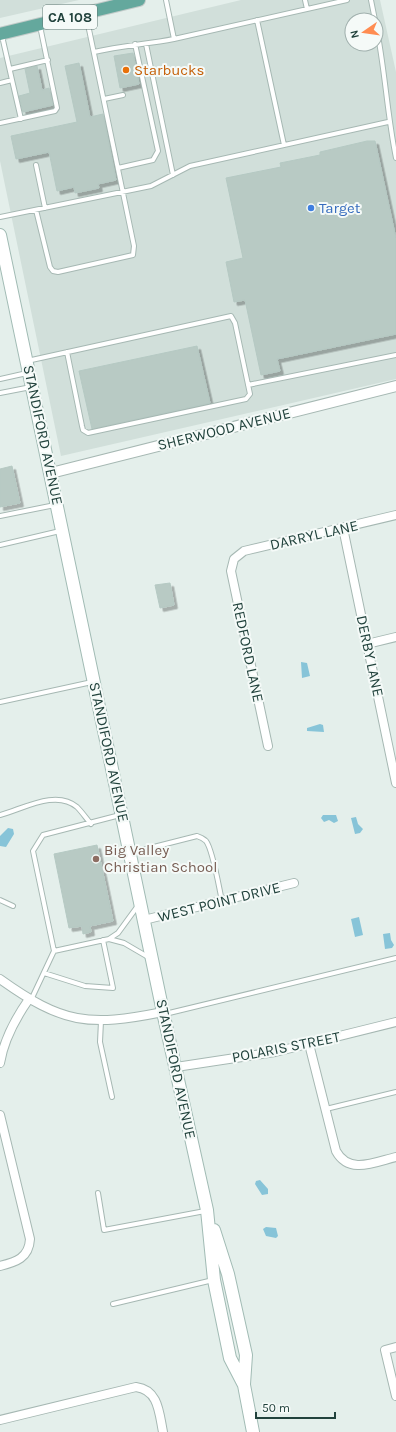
<svg xmlns="http://www.w3.org/2000/svg" width="396" height="1432" font-family="Karla,sans-serif">
  <style>
    .built { fill: #d1dfda; fill-rule: evenodd }
    .water { fill: #87c4d8 }
    .building { fill: #b8cac4; stroke: #b5c9c3; filter: url(#shadow) }
    .lines { fill: none; stroke-linecap: round; stroke-linejoin: round }
    .service-casing { stroke: #a6b8b3; stroke-width: 6 }
    .minor-casing { stroke: #a6b8b3; stroke-width: 10 }
    .tertiary-casing { stroke: #a6b8b3; stroke-width: 12 }
    .secondary-casing { stroke: #a1bbb4; stroke-width: 14 }
    .primary-casing { stroke: #c1cac8; stroke-width: 14 }
    .service { stroke: #fff; stroke-width: 4 }
    .minor { stroke: #fff; stroke-width: 8 }
    .tertiary { stroke: #fff; stroke-width: 10 }
    .secondary { stroke: #fff; stroke-width: 12 }
    .primary { stroke: #64a89d; stroke-width: 12 }
    .food-dot { fill: #e8710a; stroke: #f5faf8; stroke-width: 1.5 }
    .shop-dot { fill: #3f7fe0; stroke: #f5faf8; stroke-width: 1.5 }
    .education-dot { fill: #8d6e63; stroke: #f5faf8; stroke-width: 1.5 }
    .labels { text-anchor: middle; stroke-width: 4; stroke-linejoin: round; paint-order: stroke }
    .shield { fill: #f5faf8; stroke: #617974; stroke-width: 1 }
    .shield-label { font-size: 14px; font-weight: bold; fill: #21423c }
    .food-label { font-size: 15px; fill: #c56008; stroke: #f5faf8; text-anchor: start }
    .shop-label { font-size: 15px; fill: #366cbe; stroke: #f5faf8; text-anchor: start }
    .street-label { font-size: 15px; fill: #21423c; stroke: #f5faf8 }
    .education-label { font-size: 15px; fill: #785e54; stroke: #f5faf8; text-anchor: start }
  </style>
  <defs>
    <filter id="shadow"><feDropShadow dx="3.5" dy="3.5" stdDeviation="0" flood-color="#0004"/></filter>
  </defs>
  <rect width="100%" height="100%" fill="#e4efeb"/>
  <path class="built" d="M0 0H79L0 18Z
    M241 0H380L396 72V379L61 456 0 161V58ZM352 20H376V44H352Z"/>
  <path class="water" d="M301 662 307 663 310 676 302 678Z
    M320 724 323 725 324 732 307 731V728Z
    M323 815H336L338 821 334 823 329 820 324 822 321 818Z
    M356 817 358 824 363 829 360 833 355 834 351 818Z
    M8 828 13 829 14 834 6 847 0 846V836Z
    M359 917 363 935 355 937 351 919Z
    M390 933 391 940 394 945 392 948 385 949 383 934Z
    M260 1180 268 1189V1194L262 1195 255 1184 256 1181Z
    M266 1227 276 1228 278 1236 276 1238 266 1236 263 1229Z"/>
  <path class="building" d="M133 53 139 84 120 88 114 56Z
    M79 63 90 117 103 114 116 180 98 184 99 188 75 193 74 187 57 191 49 152 16 159 11 136 77 122 65 66Z
    M37 66 42 90 49 88 53 105 23 112 19 96 30 93 25 69Z
    M367 141H375L396 239V334L277 359 280 371 261 375 245 300 234 302 226 262 243 258 226 178 281 167 280 163 320 155V152Z
    M197 346 210 403 92 429 79 371Z
    M12 466 20 503 0 507V469Z
    M170 583 174 605 160 608 155 585Z
    M97 845 113 921 90 926 91 932 83 934 82 926 69 928 54 854Z"/>
  <g class="lines">
    <g class="service-casing">
      <path id="service" d="M166 0 174 39
        M305 0 307 9
        M371 0 375 20
        M257 20 284 145
        M376 25C385 69 387 114 396 158
        M146 44 173 175
        M94 52C121 46 147 44 174 39L347 0
        M10 69 48 60
        M12 80 21 119
        M0 83 12 80 2 36
        M104 99 123 95
        M0 123 55 111 57 108 40 26
        M36 165 45 208
        M118 168 153 160 158 151 135 44
        M36 210 50 267 53 271 58 272 133 255 134 246 86 15
        M0 217 151 186 190 166 388 122
        M27 361 231 316 235 323 250 394 246 399 88 433 83 430 82 426 67 352
        M0 379 27 373
        M248 385 396 355
        M0 393 31 387
        M0 516 55 505
        M0 545 60 531
        M0 702 92 682
        M0 815C23 809 56 789 77 807 82 812 86 818 91 824
        M130 853 197 836C200 837 204 839 206 841 213 850 219 888 222 901
        M0 900 13 906
        M109 939 124 943 148 957
        M54 951 109 939 118 933 137 907
        M44 973 85 986 113 988 103 940
        M31 1000 54 951 33 851 43 835 120 815
        M165 1014 396 958
        M101 1021 100 1042 112 1097
        M326 1109 396 1092
        M98 1193 104 1230 205 1211
        M113 1304 213 1280"/>
    </g>
    <g class="minor-casing">
      <path id="minor" d="M343 528 396 783
        M367 644 396 637
        M268 746 231 571 234 559 244 551 396 515
        M144 920 294 883
        M0 979C63 1024 88 1027 163 1012
        M309 1044 336 1151C349 1175 375 1162 396 1157
        M0 1063C4 1039 15 1019 29 999
        M176 1067 275 1052 396 1022
        M0 1115 30 1239C29 1258 16 1262 0 1266
        M396 1347 385 1350 396 1396
        M0 1420 136 1387C159 1390 159 1413 163 1432"/>
    </g>
    <g class="tertiary-casing">
      <path id="tertiary" d="M51 473 396 386"/>
    </g>
    <g class="secondary-casing">
      <path id="secondary" d="M0 235 163 1012 207 1210 214 1280 230 1358 244 1385 253 1432
        M214 1230 228 1274 246 1355 244 1384"/>
    </g>
    <g class="primary-casing">
      <path id="primary" d="M0 34 139 0"/>
    </g>
    <use href="#service" class="service"/>
    <use href="#minor" class="minor"/>
    <use href="#tertiary" class="tertiary"/>
    <use href="#secondary" class="secondary"/>
    <use href="#primary" class="primary"/>
  </g>
  <circle class="food-dot" cx="126" cy="70" r="4"/>
  <circle class="shop-dot" cx="311" cy="208" r="4"/>
  <circle class="education-dot" cx="96" cy="859" r="4"/>
  <g class="labels">
    <rect class="shield" x="43" y="5" width="54" height="24" rx="3"/>
    <g class="shield-label">
      <text x="70" y="22">CA 108</text>
    </g>
    <g class="food-label">
      <text x="134" y="75">Starbucks</text>
    </g>
    <g class="shop-label">
      <text x="319" y="213">Target</text>
    </g>
    <g class="street-label">
      <text transform="translate(224 429) rotate(-14)" y="5">SHERWOOD AVENUE</text>
      <text transform="translate(43 435) rotate(78)" y="5">STANDIFORD AVENUE</text>
      <text transform="translate(314 535) rotate(-13)" y="5">DARRYL LANE</text>
      <text transform="translate(248 652) rotate(78)" y="5">REDFORD LANE</text>
      <text transform="translate(370 656) rotate(78)" y="5">DERBY LANE</text>
      <text transform="translate(109 752) rotate(78)" y="5">STANDIFORD AVENUE</text>
      <text transform="translate(219 902) rotate(-14)" y="5">WEST POINT DRIVE</text>
      <text transform="translate(286 1047) rotate(-11)" y="5">POLARIS STREET</text>
      <text transform="translate(176 1069) rotate(78)" y="5">STANDIFORD AVENUE</text>
    </g>
    <g class="education-label">
      <text x="104" y="855">Big Valley<tspan x="104" dy="17">Christian School</tspan></text>
    </g>
  </g>
  <g transform="translate(364 32) rotate(257)"><circle r="19" fill="#f5faf8" stroke="#a0b0ad"/>
  <path d="M0-3L7 15L0 10L-7 15Z" fill="#ff8c51"/>
  <text y="-6" font-size="11" font-weight="bold" text-anchor="middle" fill="#21423c">N</text>
  </g>
  <path d="M256 1412v6h79v-6" fill="none" stroke="#21423c" stroke-width="2"/>
  <text x="262" y="1412" font-size="12" fill="#21423c" stroke="#f5faf8" stroke-width="3" paint-order="stroke">50 m</text>
</svg>
